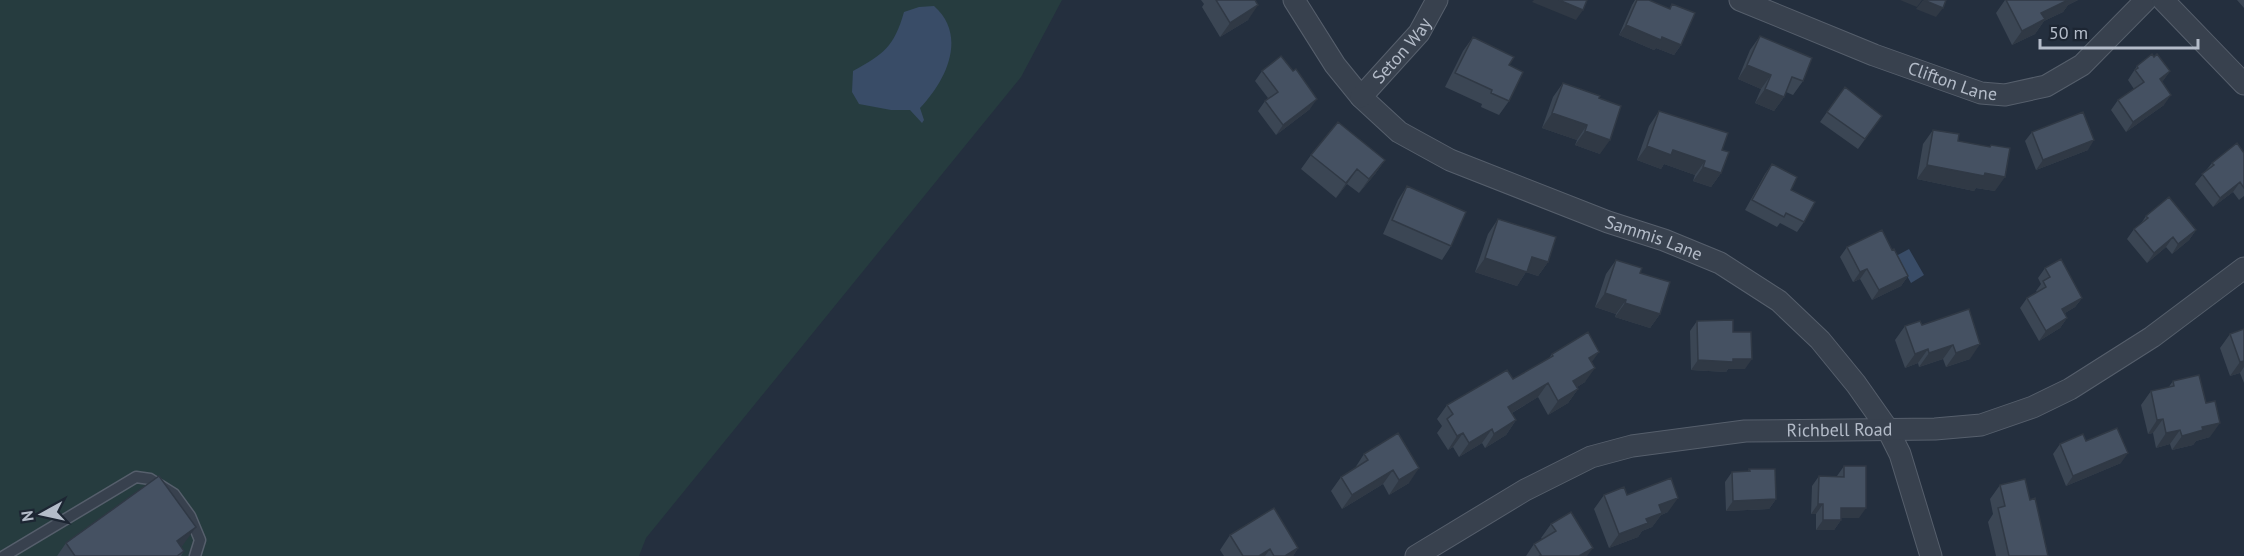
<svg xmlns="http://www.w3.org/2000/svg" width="2244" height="556" font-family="'PT Sans',sans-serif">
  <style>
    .green { fill: #263c3f }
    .water { fill: #394c67 }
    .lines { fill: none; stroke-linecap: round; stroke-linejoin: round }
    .lane-casing { stroke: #565f6c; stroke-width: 13 }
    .street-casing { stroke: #565f6c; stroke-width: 23 }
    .lane { stroke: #38414e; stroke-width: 10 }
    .street { stroke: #38414e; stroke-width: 21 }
    .wall { fill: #3b4654 }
    .shaded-wall { fill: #303945 }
    .building { fill: #455162; stroke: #303945; stroke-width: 1.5 }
    .labels { text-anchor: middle; stroke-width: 4.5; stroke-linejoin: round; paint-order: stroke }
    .street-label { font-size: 18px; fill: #b4bcc9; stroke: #1d2633 }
  </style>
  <rect width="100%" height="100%" fill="#242f3e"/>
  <path class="green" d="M0 0H1062L1021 77 646 538 639 556H0Z"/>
  <path class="water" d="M934 6C968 36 946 81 920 108L924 120 922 123 910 110H891L859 104 852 92 853 71C884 54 894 47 904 12L919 7Z
    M1909 249 1924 275 1911 283 1896 256Z"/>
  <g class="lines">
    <g class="lane-casing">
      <path id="lane" d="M4 556 136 477 150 479 174 494 190 516 200 540 195 556"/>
    </g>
    <g class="street-casing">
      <g id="street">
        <path id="s1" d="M1294 0 1335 65 1361 97 1399 132 1450 160 1608 222 1664 240 1720 263 1779 301 1820 340 1856 384 1887 428 1900 454 1931 556"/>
        <path id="s2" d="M1740 0 1874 55 1981 93 2005 95 2046 86 2082 65 2146 0"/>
        <path d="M2163 0 2244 84"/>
        <path id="s3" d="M1361 97 1419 33 1437 0"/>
        <path id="s4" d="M1416 556 1525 490 1591 457 1632 446 1745 431 1935 429 1981 425 2033 407 2070 389 2152 337 2244 268"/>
      </g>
    </g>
    <use href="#lane" class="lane"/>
    <use href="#street" class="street"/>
  </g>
  <path class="wall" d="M1201 0H1255L1248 20 1220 37 1202 7 1204 4Z
    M1635 0H1649L1669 9 1672 4 1681 45 1674 55 1656 48 1654 50 1619 35 1632 5Z
    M2005 0H2078L2068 5 2063 12 2044 21 2035 34 2012 45 1996 13Z
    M2237 0H2244V8Z
    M1760 36 1803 81 1793 95 1786 92 1784 97 1774 111 1755 103 1761 89 1738 79 1750 50Z
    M1473 37 1509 65V101L1499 115 1481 107 1482 104 1445 87 1463 51Z
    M2137 66 2170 71 2162 82 2164 105 2126 132 2111 110 2118 100 2134 89 2128 80Z
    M1262 71H1293L1310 109 1276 135 1258 111 1265 101 1268 98 1255 81Z
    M1563 83 1599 98 1600 154 1575 145 1577 140 1542 128 1553 97Z
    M1659 111 1722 150 1721 173 1711 187 1693 181 1695 175 1664 164 1661 169 1637 160 1649 126Z
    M1827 112 1882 116 1858 149 1820 122Z
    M1933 130 1958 141 1989 147 1991 145 1995 191 1976 188 1974 191 1917 179 1923 144Z
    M2032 132 2088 150 2036 170 2025 141Z
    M2244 153V196L2239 200 2233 192 2213 207 2195 184 2212 163Z
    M1311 155 1385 160 1375 174 1359 193 1347 184 1336 198 1301 169Z
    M1772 164 1791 190 1804 222 1797 232 1780 223 1777 227 1745 210 1765 174Z
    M1407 186 1451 246 1442 260 1383 234 1398 200Z
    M2146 216 2196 230 2189 240 2172 254 2166 247 2147 263 2127 239 2134 229 2140 225Z
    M1498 219 1548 262 1538 276 1526 272 1517 286 1475 272 1488 234Z
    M1847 247 1892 250 1908 276 1901 286 1872 300 1860 279 1853 282 1840 257Z
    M1616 260 1640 273 1660 314 1650 328 1615 317 1616 314 1595 307 1606 274Z
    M2045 268 2082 298 2075 307 2065 313 2067 318 2060 328 2039 341 2020 308 2027 298 2037 292 2036 291 2041 284 2038 278Z
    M1969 309 1970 359 1946 367 1943 359 1919 367 1918 363 1905 368 1895 340 1905 326 1922 325Z
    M1697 321 1733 332 1745 369H1728L1726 372 1691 370 1690 331Z
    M2244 329V383L2240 373 2230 376 2220 348 2230 334Z
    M1552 354 1592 363 1585 382 1577 387 1578 389 1568 403 1548 415 1538 397 1512 413 1516 420 1506 435 1485 448 1482 443 1459 457 1453 447 1448 450 1437 433 1442 426 1437 419 1447 405 1513 379 1548 359Z
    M2173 381 2210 437 2196 441 2193 445 2172 450 2170 444 2156 448 2153 433 2148 434 2141 405 2151 391 2168 388Z
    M1398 433 1409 483 1389 495 1383 484 1342 509 1331 491 1341 477 1355 468 1364 454Z
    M2086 441 2121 463 2066 486 2053 454 2060 444Z
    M1844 466 1859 518H1841V520L1834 530H1816V514H1811L1812 486 1819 476H1837Z
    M1749 469 1776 499 1769 509 1726 511 1725 482 1732 472 1748 471Z
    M2000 485 2030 500 2048 556H1996L1988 522 1993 514 1990 499Z
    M1604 495H1627L1668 512 1661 515 1652 527 1642 531 1638 537 1609 548 1594 509Z
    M1551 524 1587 556H1526L1534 544 1542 539 1541 538Z
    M1230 535 1298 548 1293 556H1224L1220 550Z
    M66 543 183 545 181 546 184 551 181 556H57Z"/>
  <path class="shaded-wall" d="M1534 0H1559L1583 10 1576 20 1532 2Z
    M1900 0H1922L1917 7Z
    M1923 0 1943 8 1936 17 1916 9Z
    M2067 0H2078L2068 5 2063 12 2044 21 2035 34 2012 45 2022 31 2041 13Z
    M1258 5 1248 20 1220 37 1230 23Z
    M1626 25 1662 37 1681 45 1674 55 1656 48 1654 50 1619 35Z
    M1747 65 1771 75 1761 89 1738 79Z
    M2170 71 2163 81 2153 89 2160 79Z
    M1765 89 1784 97 1774 111 1755 103Z
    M2171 95 2164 105 2126 132 2133 122Z
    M1317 99 1310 109 1276 135 1283 125Z
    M1552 113 1587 125 1577 140 1542 128Z
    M1585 131 1610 140 1600 154 1575 145Z
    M2094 140 2088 150 2036 170 2043 160Z
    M1647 146 1673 150 1705 161 1695 175 1664 164 1661 169 1637 160Z
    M1385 160 1375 174 1359 193 1369 179Z
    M1927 165 1985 173 2005 177 1995 191 1976 188 1974 191 1917 179Z
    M1703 167 1721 173 1711 187 1693 181Z
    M1357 169 1347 184 1336 198 1346 183Z
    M2240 182 2233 192 2213 207 2220 198Z
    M2196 230 2189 240 2172 254 2178 244Z
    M2173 237 2166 247 2147 263 2154 253Z
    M1532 257 1548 262 1538 276 1526 272 1517 286 1475 272 1485 258Z
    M1867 269 1860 279 1853 282 1860 272Z
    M1908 276 1901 286 1872 300 1879 290Z
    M1605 293 1626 300 1616 314 1595 307Z
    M2082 298 2075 307 2055 319 2062 309Z
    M1625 303 1660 314 1650 328 1615 317Z
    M2067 318 2060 328 2039 341 2046 331Z
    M1980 344 1970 359 1946 367 1956 353Z
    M1953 345 1943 359 1919 367 1929 353Z
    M1928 349 1918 363 1905 368 1915 354Z
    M1599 352 1589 366V358Z
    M1752 359 1745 369H1728L1726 372 1691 370 1698 360Z
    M2244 361V367L2240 373 2230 376 2240 362Z
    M1595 368 1585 382 1563 396 1573 381Z
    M1548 383 1538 397 1498 421 1508 407Z
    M1578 389 1568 403 1548 415 1558 401Z
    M2163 419 2153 433 2148 434 2157 420Z
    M1516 420 1506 435 1485 448 1494 434Z
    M2220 423 2210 437 2196 441 2193 445 2172 450 2182 436 2202 427Z
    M1492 429 1482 443 1459 457 1469 443Z
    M2180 430 2170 444 2156 448 2166 433Z
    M1463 433 1453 447 1448 450 1457 436Z
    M2128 453 2121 463 2066 486 2073 476Z
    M1419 468 1409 483 1389 495 1399 480Z
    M1393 470 1383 484 1342 509 1352 495Z
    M1678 498 1668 512 1661 515 1652 527 1642 531 1638 537 1609 548 1619 534 1659 505Z
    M1776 499 1769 509 1726 511 1733 501Z
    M1818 504H1823L1816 514H1811Z
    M1841 508H1866L1859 518H1834Z
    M1823 520H1841L1834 530H1816Z
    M196 527 183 545 168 556 177 541Z
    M1298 548 1293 556H1285Z
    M1593 548 1587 556H1579Z
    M1270 549 1265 556H1259Z"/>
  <path class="building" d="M1216 0H1255L1258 5 1230 23Z
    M1559 0H1587L1583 10Z
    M1637 0H1649L1670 9 1672 4 1695 13 1681 45 1662 37 1661 40 1626 25Z
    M1924 0H1946L1943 8Z
    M2006 0H2068L2041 13 2045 19 2022 31Z
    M1760 36 1812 58 1803 81 1792 77 1784 97 1765 89 1771 75 1747 65Z
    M1473 37 1514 57 1509 65 1523 72 1509 101 1491 93 1492 90 1455 73Z
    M2152 54 2154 57 2157 54 2170 71 2160 79 2171 95 2133 122 2118 100 2144 82 2135 70 2138 68 2137 66Z
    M1281 56 1293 71 1296 69 1317 99 1283 125 1265 101 1278 92 1262 71Z
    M1563 83 1600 96 1599 98 1621 106 1610 140 1585 131 1587 125 1552 113Z
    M1845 87 1882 116 1865 139 1827 112Z
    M1659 111 1728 133 1722 150 1729 152 1721 173 1703 167 1705 161 1673 150 1671 155 1647 146Z
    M2083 112 2094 140 2043 160 2032 132Z
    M1338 122 1385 160 1369 179 1357 169 1346 183 1311 155Z
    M1933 130 1959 134 1958 141 1990 147 1991 145 2010 148 2005 177 1985 173 1984 176 1927 165Z
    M2237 143 2244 153V188L2240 182 2220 198 2202 174 2214 165 2212 163Z
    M1772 164 1797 177 1791 190 1815 202 1804 222 1786 213 1784 217 1752 200Z
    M1407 186 1466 212 1451 246 1392 220Z
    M2169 197 2196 230 2178 244 2173 237 2154 253 2134 229 2148 218 2146 216Z
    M1498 219 1556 237 1548 262 1532 257 1527 272 1485 258Z
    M1882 230 1892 250 1894 249 1908 276 1879 290 1867 269 1860 272 1847 247Z
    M2061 259 2082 298 2062 309 2067 318 2046 331 2027 298 2046 287 2043 281 2050 277 2045 268Z
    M1616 260 1642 268 1640 273 1670 282 1660 314 1625 303 1626 300 1605 293Z
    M1969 309 1980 344 1956 353 1953 345 1929 353 1928 349 1915 354 1905 326 1920 321 1922 325Z
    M1733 320V332H1751L1752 359H1733V362L1698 360 1697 321Z
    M2244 329V361L2240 362 2230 334Z
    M1588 332 1599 352 1589 358 1595 368 1573 381 1578 389 1558 401 1548 383 1508 407 1516 420 1494 434 1492 429 1469 443 1463 433 1457 436 1447 419 1453 414 1447 405 1507 370 1513 379 1553 356 1552 354Z
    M2199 375 2206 403 2215 401 2220 423 2202 427 2203 430 2182 436 2180 430 2166 433 2163 419 2157 420 2151 391 2174 386 2173 381Z
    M2117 428 2128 453 2073 476 2060 444 2083 434 2086 441Z
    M1398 433 1419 468 1399 480 1393 470 1352 495 1341 477 1368 460 1364 454Z
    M1844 466H1866V508H1841V520H1823V504H1818L1819 476 1844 477Z
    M1749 469H1775L1776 499 1733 501 1732 472 1750 471Z
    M159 476 196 527 177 541 184 551 177 556H75L66 543Z
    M1671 478 1678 498 1659 505 1662 513 1646 519 1648 523 1619 534 1604 495 1624 487 1627 495Z
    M2025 479 2030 500 2035 498 2048 556H2009L1998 508 2005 506 2000 485Z
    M1274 508 1298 548 1285 556H1274L1270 549 1259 556H1243L1230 535Z
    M1571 512 1593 548 1579 556H1539L1541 555 1534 544 1556 531 1551 524Z"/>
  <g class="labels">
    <g class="street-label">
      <text dy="6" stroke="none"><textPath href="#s3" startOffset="62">Seton Way</textPath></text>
      <text dy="6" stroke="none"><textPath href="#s2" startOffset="228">Clifton Lane</textPath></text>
      <text dy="6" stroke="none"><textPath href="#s1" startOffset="446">Sammis Lane</textPath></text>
      <text dy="6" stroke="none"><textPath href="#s4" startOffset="452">Richbell Road</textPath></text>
    </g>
  </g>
  <g transform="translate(42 514) rotate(262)" stroke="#1d2633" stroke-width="4.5" paint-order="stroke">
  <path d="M0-4.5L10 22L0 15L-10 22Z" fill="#b4bcc9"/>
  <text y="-9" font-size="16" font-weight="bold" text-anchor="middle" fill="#b4bcc9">N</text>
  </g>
  <path d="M2040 39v9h158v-9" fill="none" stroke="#b4bcc9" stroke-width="3"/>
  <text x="2049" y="39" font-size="18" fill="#b4bcc9" stroke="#1d2633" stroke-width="4.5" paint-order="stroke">50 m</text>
</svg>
